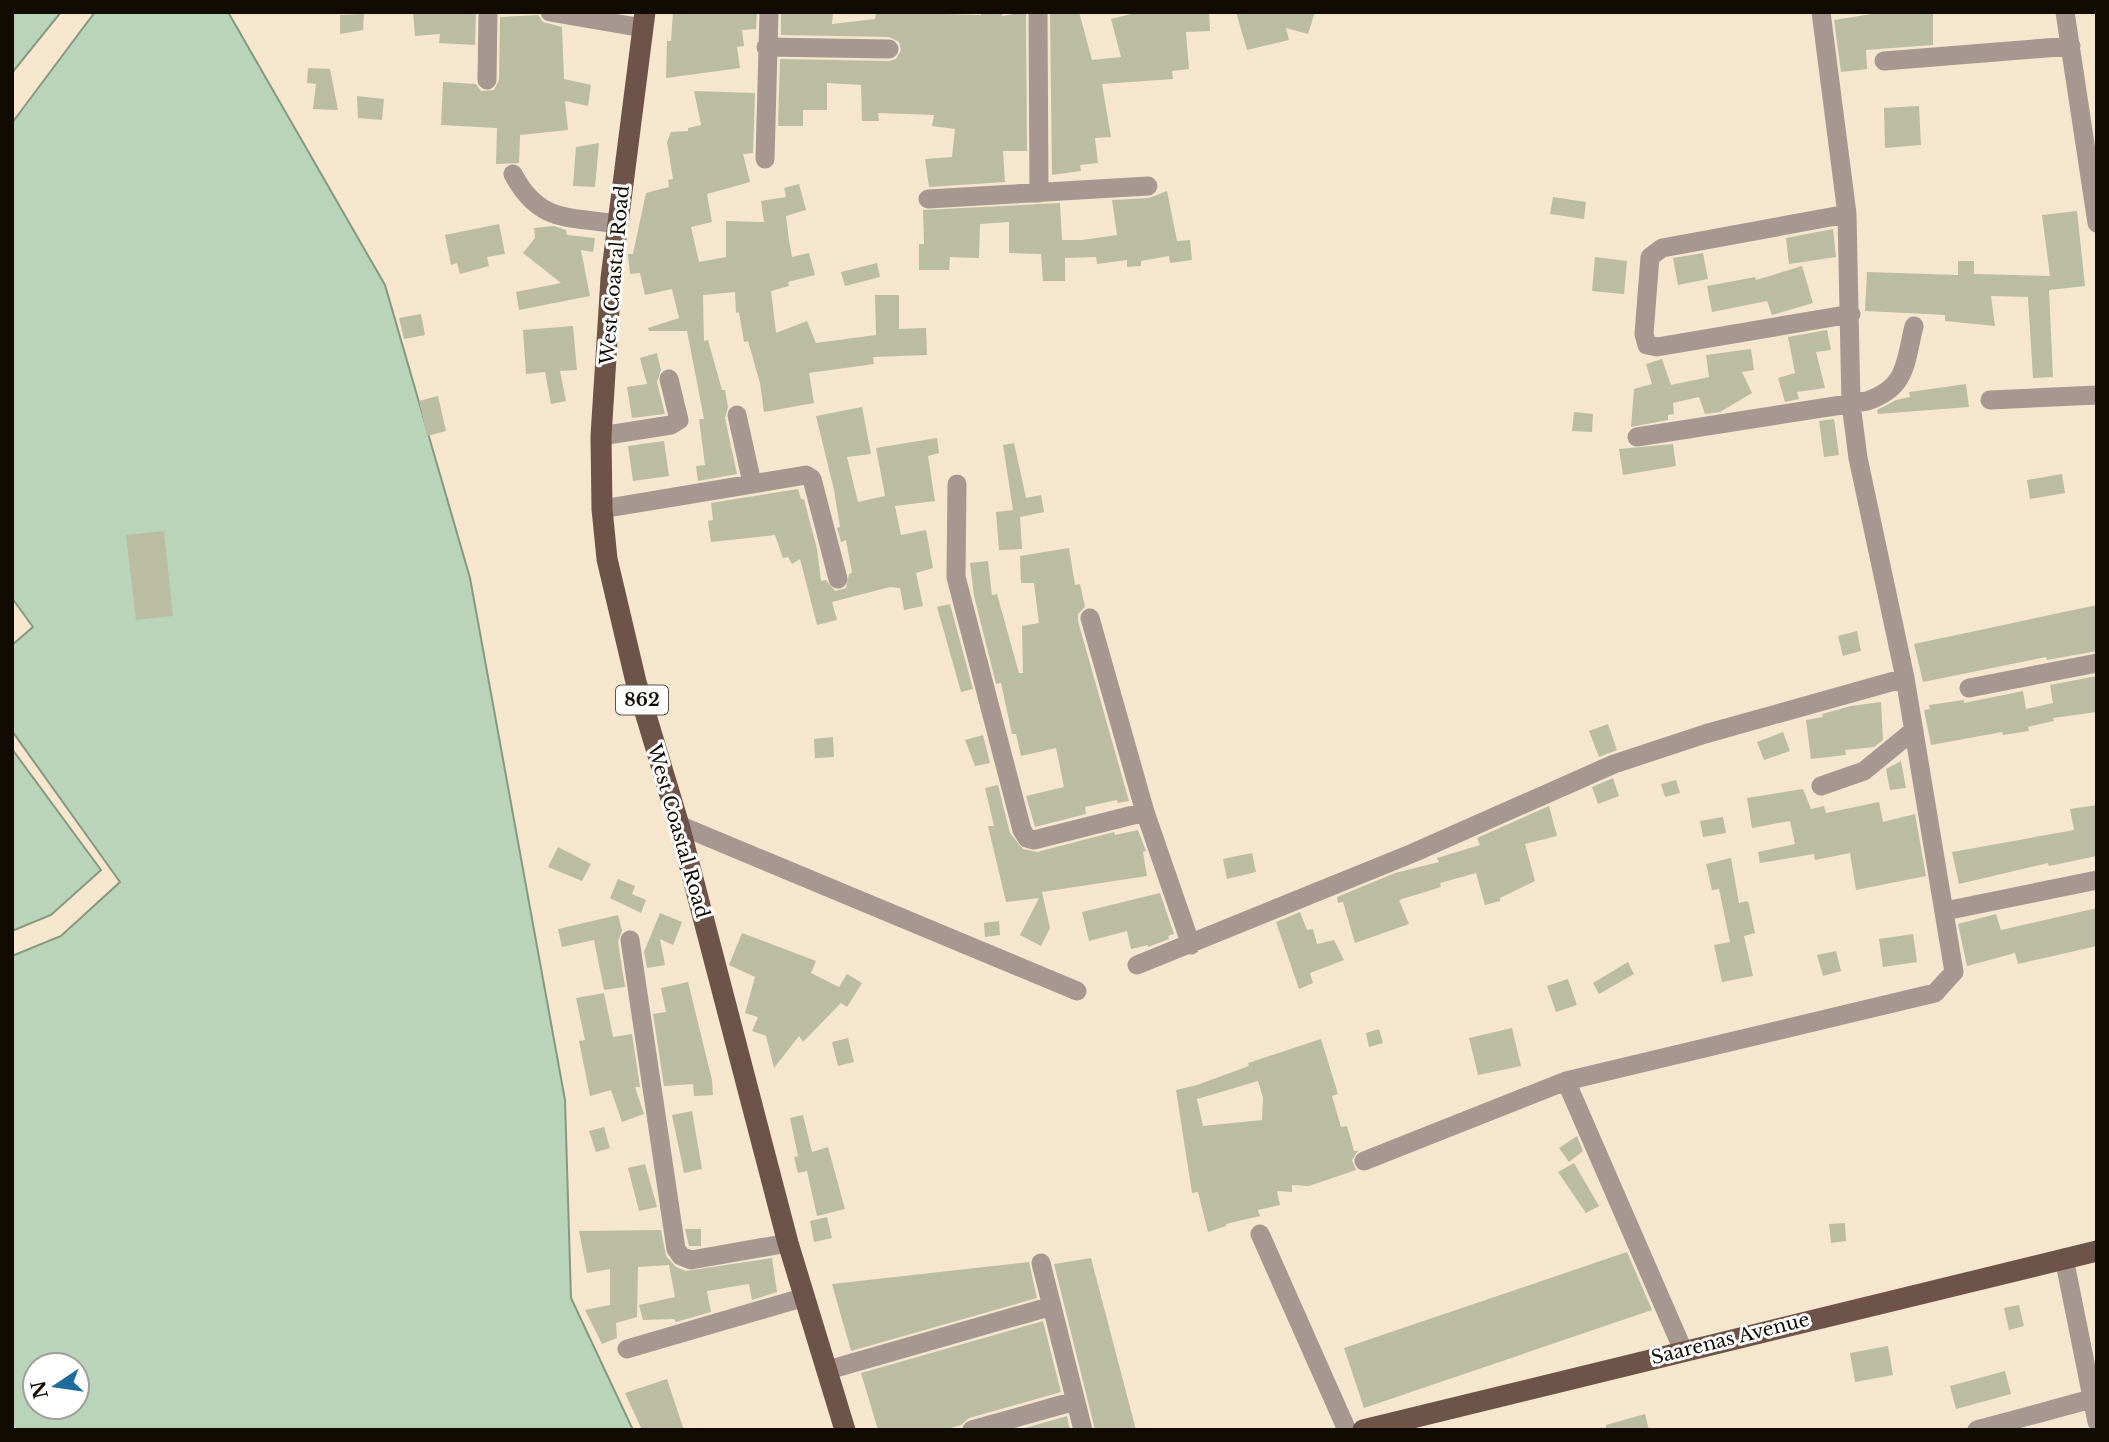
<svg xmlns="http://www.w3.org/2000/svg" width="2109" height="1442" font-family="'Libre Baskerville',serif">
  <style>
    .water { fill: #b9d4b8; stroke: #879882; stroke-width: 2; fill-rule: evenodd }
    .building { fill: #bbbda2; fill-rule: evenodd }
    .lines { fill: none; stroke-linecap: round; stroke-linejoin: round }
    .minor { stroke: #a69790; stroke-width: 19 }
    .major { stroke: #6e5448; stroke-width: 21 }
    .labels { text-anchor: middle; stroke-width: 6; stroke-linejoin: round; paint-order: stroke }
    .shield { fill: #fff; stroke: #58544f; stroke-width: 2 }
    .shield-label { font-size: 18px; font-weight: bold; fill: #110b04 }
    .street-label { font-size: 19px; fill: #110b04; stroke: #fff }
  </style>
  <rect width="100%" height="100%" fill="#f6e6cd"/>
  <path class="water" d="M12 12H61L12 73Z
    M95 12H228L385 285 470 578 565 1100 571 1298 633 1430H12V956L61 936 120 882 12 731V645L33 627 12 598V123ZM35 1365H77V1407H35Z
    M12 749 101 870 51 915 12 931Z"/>
  <path class="building" d="M413 12H476L475 45 439 43 440 34 415 36Z
    M673 12H757L756 29 742 30 744 46 737 47 740 68 666 78 667 41H671Z
    M781 12H833L832 24 875 19 876 12 981 15V12H1002V16L1026 12 1027 151H1003L1005 182 929 187 925 159 952 157 955 129 932 126 934 115 878 113 879 121H862L861 85 827 83V110H803V126H778L780 59 889 61 896 59 901 50 899 42 889 37 781 35Z
    M1050 12H1079L1092 60 1121 57 1111 19 1139 12H1209L1210 31 1186 32 1189 69 1172 71 1173 79 1102 84 1111 137 1095 138 1098 163 1080 165 1081 171 1052 175Z
    M1236 12H1315L1308 34 1286 28 1289 40 1247 50Z
    M1884 12H1933V45L1866 50 1867 69 1841 72 1834 20Z
    M364 14 363 30 340 34V15Z
    M538 15 543 22 562 27 564 79 591 85 588 106 565 101 568 130 520 135 519 163 496 164 497 128 441 125 443 82 476 84 481 91 494 90 499 80 500 17Z
    M308 68 330 69 338 110 313 109 316 84 307 83Z
    M694 91 755 93 753 153 743 154 750 182 707 194 712 222 691 227 699 262 726 257V221L764 222 761 201 786 197 784 188 799 184 806 210 786 216 789 240 792 257 809 253 815 275 788 282 789 286 771 291 776 333 807 321 816 343 876 335 875 295H899V329L926 328 927 355 873 357 874 364 809 373 814 403 764 412 760 383 748 341 744 342 739 312 736 313 735 292 703 295 704 341 708 340 722 390H725L728 407 725 418 737 474 698 481 696 466 705 465 699 419H704L687 331H649L648 328 679 318 672 289 645 295 640 273 630 274 628 254H633L646 193 669 187 668 180 673 179 667 142 671 132 688 131V128L701 125Z
    M357 96 384 99 382 120 358 118Z
    M1919 106 1921 145 1885 148 1884 108Z
    M599 143 595 187 573 186 576 147Z
    M1167 191 1177 241 1190 240 1192 260 1170 263 1169 256 1141 261V266L1127 267V260L1097 264 1096 257 1065 258V281H1043L1041 254 1009 253V222L980 224 979 258 950 257 949 270H919V244H924L923 210 1060 203 1062 240H1082L1117 235 1112 200 1149 198Z
    M1553 197 1586 202 1584 219 1550 214Z
    M2077 211 2085 286 2049 290 2053 377 2033 378 2028 297 1991 296 1995 326 1945 321V315L1865 311 1867 272 1958 275V261H1974V274L2050 276 2042 215Z
    M499 224 505 254 487 257 489 266 460 274 457 263 451 265 445 235Z
    M554 226 566 230 567 235 595 238 593 252 581 250 590 296 519 310 516 292 561 283 523 253 535 238 534 228Z
    M1833 229 1836 257 1789 264 1786 238Z
    M1703 253 1708 279 1678 285 1673 258Z
    M1595 257 1627 261 1624 294 1592 291Z
    M877 263 880 277 845 286 841 272Z
    M1802 266 1813 303 1772 315 1767 301 1712 312 1707 286 1755 277 1756 280Z
    M421 314 425 335 404 339 399 318Z
    M573 326 577 370 560 371 566 401 551 404 545 372 526 374 523 330Z
    M1827 330 1831 350 1816 352 1825 388 1797 392 1799 399 1785 402 1778 378 1795 373 1788 337Z
    M1751 349 1754 370 1742 372 1752 393 1720 412 1705 414 1699 397 1673 403 1674 414 1668 415V420L1631 427 1634 389 1652 384 1646 364 1662 359 1671 385 1709 377 1706 355Z
    M657 353 661 370 657 382 665 414 632 418 627 387 647 384 640 358Z
    M1966 384 1969 407 1878 414 1877 410 1896 400 1910 397 1909 392Z
    M438 396 446 431 427 436 419 401Z
    M862 407 871 454 847 457 858 502 885 496 876 448 937 438 939 453 928 456 935 501 895 506 901 535 926 530 933 568 916 573 923 606 904 610 900 588 890 587 832 602 837 620 817 625 800 559 792 564 788 557 783 558 775 535 711 542 708 521 713 520 711 503 798 489 801 499H804L817 549 821 581 826 580 835 591 846 588 849 574 852 573 846 540 841 542 837 528 840 527 834 490 816 416Z
    M1574 412 1593 414 1592 432 1572 431Z
    M1834 419 1839 455 1824 457 1819 421Z
    M664 441 669 476 633 481 628 446Z
    M1014 443 1026 498 1041 495 1044 512 1020 517 1022 549 999 550 996 512 1013 510 1003 445Z
    M1673 444 1676 466 1623 475 1619 449Z
    M2062 474 2065 493 2030 499 2027 480Z
    M164 531 173 616 136 620 126 535Z
    M1069 548 1075 585 1080 584 1085 607 1078 614V621L1129 801 1118 803 1117 800 1085 807 1086 814 1035 827 1026 796 1064 787 1056 748 1021 756 1016 734H1012L1001 683 996 684 974 596 970 563 988 561 992 595 997 594 1019 673H1023L1022 626 1039 623 1034 583H1021L1020 556Z
    M950 604 973 689 961 692 937 607Z
    M2097 605V651L2047 660 2046 657 1923 682 1914 644Z
    M1857 631 1861 651 1843 656 1838 636Z
    M2097 676V712L2053 718 2054 721 2028 727 2029 731 2003 735 2002 732 1931 745 1924 710 1930 709 1929 705 1964 700V703L2023 691 2026 709 2053 703 2050 685Z
    M1881 702 1883 740 1874 747 1845 750 1846 755 1811 759 1806 720 1823 717 1822 714 1851 706Z
    M1608 724 1617 750 1599 757 1589 731Z
    M1783 732 1790 751 1764 760 1757 742Z
    M983 735 990 763 975 766 965 740Z
    M833 737 834 757 815 758 814 739Z
    M1901 761 1906 788 1890 790 1886 769Z
    M1613 778 1619 796 1598 804 1592 787Z
    M1676 780 1680 793 1665 797 1661 784Z
    M998 785 1010 833 1023 849 1037 852 1114 832 1115 835 1138 830 1146 851 1143 852 1147 876 1042 892 1050 928 1041 946 1020 935 1039 898 1006 902 988 826H994L985 788Z
    M1803 789 1811 809 1824 806 1826 813 1879 802 1883 822 1915 814 1926 876 1856 890 1850 853 1815 860 1814 854 1760 863 1758 852 1795 844 1790 821 1752 828 1747 798Z
    M2097 805V856L2049 866 2048 863 1959 884 1952 852 2074 830 2070 809Z
    M1549 806 1557 836 1525 844 1535 881 1500 898V901L1485 905 1476 873 1440 883 1441 887 1399 900 1409 924 1355 943 1343 902 1338 903 1337 897 1395 873 1439 862 1437 858 1480 845 1477 838Z
    M1723 817 1726 833 1703 837 1700 821Z
    M558 847 591 864 582 881 548 867Z
    M1252 853 1256 872 1227 879 1223 859Z
    M1731 858 1739 903 1747 901 1749 904 1755 933 1744 936 1753 976 1722 982 1714 945 1730 942 1719 889 1712 890 1706 864Z
    M618 879 635 886 632 894 646 900 641 913 610 898Z
    M1160 893 1174 934 1168 936 1169 939 1148 947V945L1131 949 1127 931 1089 941 1082 912Z
    M2097 908V946L2018 964 2015 953 1967 966 1958 924 1996 914 2001 930Z
    M1300 912 1307 930 1313 929 1317 944 1334 940 1344 960 1310 973 1313 983 1299 989 1276 922Z
    M660 913 682 922 673 945 660 939 665 965 647 968 644 952Z
    M618 915 622 931 618 942 625 987 604 990 594 940 562 947 558 929Z
    M999 921 1000 935 985 937 984 923Z
    M742 933 816 961 811 973 839 987 847 974 862 983 847 1007 841 1003 803 1042 799 1036 774 1068 766 1036 752 1031 758 1017 745 1013 755 977 729 965Z
    M1913 934 1917 962 1883 967 1879 939Z
    M1836 951 1841 971 1823 976 1817 955Z
    M1628 962 1634 974 1599 994 1593 983Z
    M1568 979 1577 1005 1556 1012 1547 986Z
    M688 982 712 1080 713 1095 694 1096 693 1084 664 1086 653 1014 666 1012 661 988Z
    M604 993 613 1037 632 1034 640 1087H635L644 1114 622 1122 611 1090 590 1096 579 1041 585 1040 576 998Z
    M1512 1028 1521 1066 1478 1075 1469 1038Z
    M1379 1029 1383 1043 1369 1047 1366 1033Z
    M848 1038 854 1062 838 1066 832 1042Z
    M1321 1039 1338 1094 1332 1096 1341 1127 1347 1126 1354 1151H1358L1352 1160 1356 1170 1309 1186 1292 1185V1192L1277 1191 1280 1205 1258 1210 1260 1216 1226 1224V1226L1208 1232 1198 1192 1192 1193 1176 1090 1197 1085 1249 1066 1248 1063ZM1258 1081 1263 1098 1262 1120 1203 1126 1197 1099Z
    M692 1111 702 1169 684 1173 672 1115Z
    M803 1115 812 1152 828 1147 845 1209 817 1216 807 1171 798 1173 794 1157 798 1156 790 1118Z
    M604 1127 610 1148 596 1152 589 1131Z
    M1577 1136 1583 1151 1569 1162 1559 1148Z
    M1574 1163 1599 1206 1586 1213 1558 1172Z
    M645 1164 657 1207 639 1211 628 1168Z
    M827 1217 832 1238 814 1242 810 1221Z
    M1845 1223 1846 1241 1831 1243 1829 1224Z
    M685 1229H701V1246H689Z
    M661 1230 666 1256 676 1267 686 1271 772 1258 777 1292 752 1300 749 1284 707 1291 711 1312 676 1322 674 1319 643 1320 639 1305 675 1297 669 1265 638 1267 637 1317 616 1323 617 1338 602 1344 585 1310 610 1305V1269L587 1273 579 1231Z
    M1627 1252 1652 1310 1364 1408 1344 1348Z
    M1091 1258 1136 1430H1095L1054 1264Z
    M1029 1262 1037 1298 851 1351 832 1284Z
    M2019 1305 2024 1326 2009 1330 2004 1308Z
    M1043 1321 1061 1392 969 1418 961 1425 944 1430H878L861 1373Z
    M1888 1346 1893 1375 1855 1382 1850 1353Z
    M2005 1371 2011 1394 1956 1409 1950 1386Z
    M667 1379 684 1430H642L625 1393Z
    M1645 1414 1649 1430H1606V1425Z
    M1067 1416 1070 1430H1018Z"/>
  <g class="lines">
    <path class="minor" d="M550 12 643 28
      M1038 12 1039 193
      M2065 12 2097 223
      M766 47 889 49
      M1884 61 2071 46
      M487 80 488 12
      M765 159 769 12
      M513 174C539 223 567 216 616 224
      M928 199 1148 186
      M1847 214 1662 248 1650 257 1644 334 1647 345 1657 347 1851 314
      M1990 400 2097 395
      M737 415 752 483
      M601 436 671 425 679 420 669 379
      M1637 437 1867 401C1907 388 1905 363 1914 326
      M957 484 956 577 1022 830 1027 838 1034 840 1145 812
      M602 509 806 475 812 479 838 579
      M1090 618 1145 812 1191 945
      M1969 688 2097 663
      M1821 786 1864 771 1914 730
      M679 825 1077 991
      M1945 911 2097 880
      M630 940 676 1249 681 1256 691 1260 788 1243
      M1137 965 1413 853 1614 764 1705 734 1905 678
      M1566 1081 1683 1350
      M1364 1161 1566 1081 1935 993 1954 972 1905 678 1858 458 1851 404 1847 214 1821 12
      M1260 1234 1347 1430
      M2064 1258 2097 1422
      M1041 1263 1083 1430
      M627 1349 805 1297
      M828 1370 1052 1306
      M972 1430 1075 1401
      M1977 1430 2091 1399"/>
    <path class="major" d="M645 12 611 278 601 436 602 509 607 559 636 682 679 825 788 1243 845 1430
      M1363 1430 2097 1251"/>
  </g>
  <g class="labels">
    <rect class="shield" x="616" y="685.5" width="52" height="29" rx="5"/>
    <g class="shield-label">
      <text x="642" y="706">862</text>
    </g>
    <g class="street-label">
      <text transform="translate(614 275) rotate(-85)" y="7">West Coastal Road</text>
      <text transform="translate(679 831) rotate(74)" y="7">West Coastal Road</text>
      <text transform="translate(1730 1338) rotate(-14)" y="7">Saarenas Avenue</text>
    </g>
  </g>
  <rect width="2109" height="1442" fill="none" stroke="#110b04" stroke-width="28"/>
  <g transform="translate(56 1386) rotate(257)"><circle r="33" fill="#ffffff" stroke="#a09d9b" stroke-width="2"/>
  <path d="M0-5L12 26L0 18L-12 26Z" fill="#1e6b9d"/>
  <text y="-10" font-size="19" font-weight="bold" text-anchor="middle" fill="#110b04">N</text>
  </g>
</svg>
